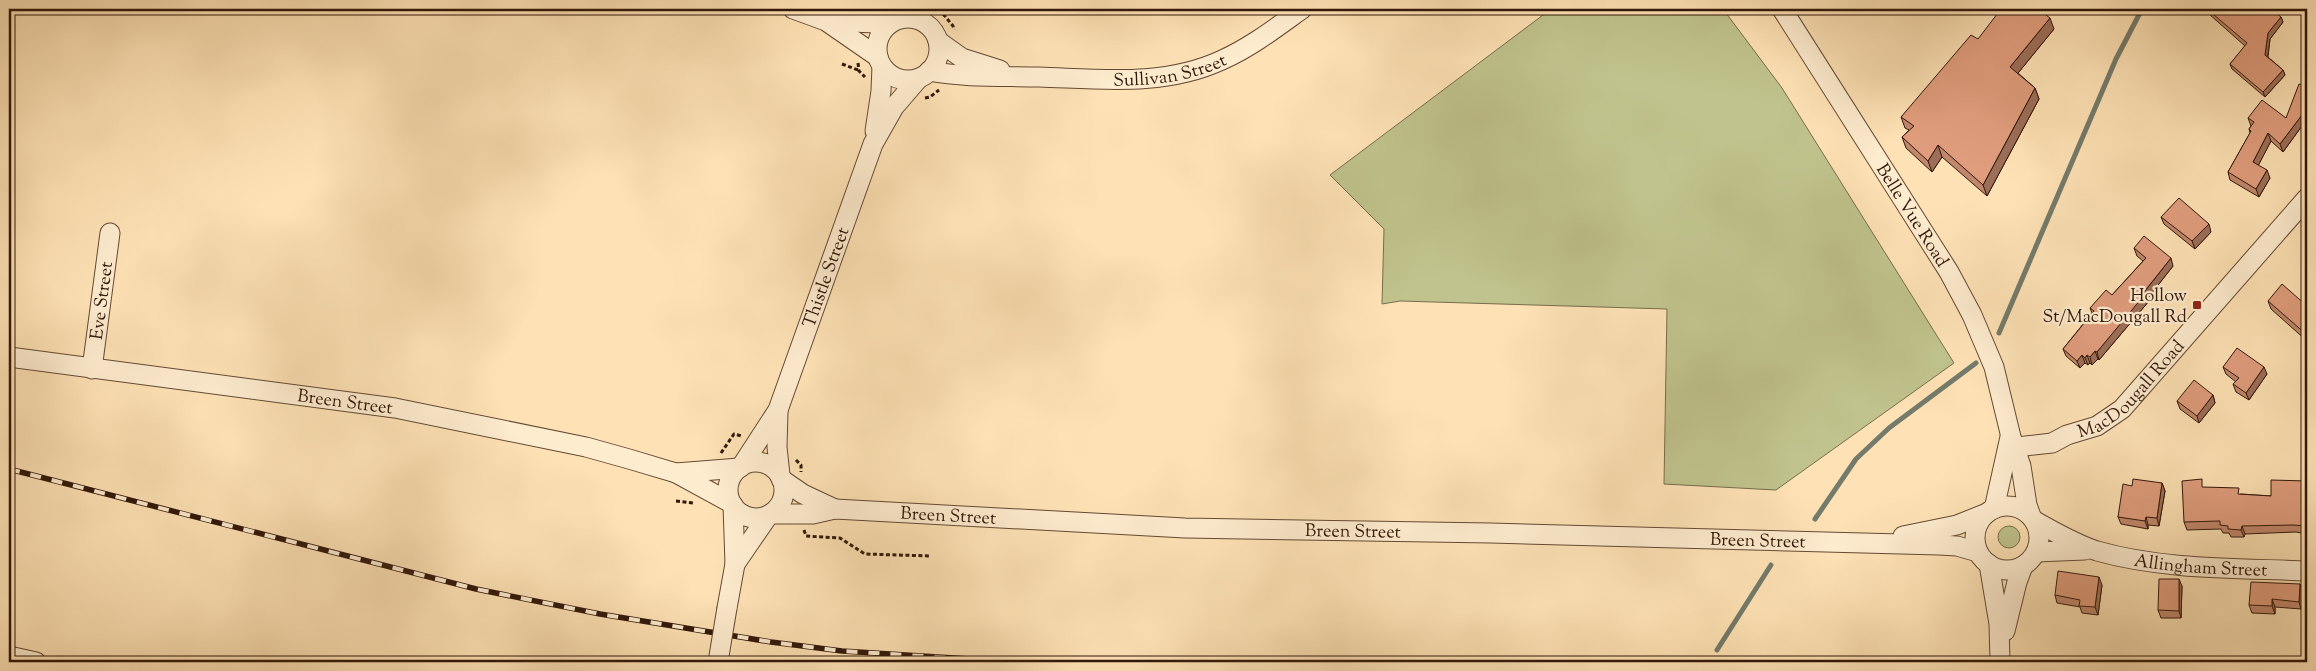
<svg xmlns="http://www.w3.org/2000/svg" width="2316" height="671" font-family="'Sorts Mill Goudy',serif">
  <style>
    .green { fill: #c0c38d; stroke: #786d4b }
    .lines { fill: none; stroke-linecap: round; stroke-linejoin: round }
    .stream { stroke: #747b6b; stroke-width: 5 }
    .minor-casing { stroke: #644a34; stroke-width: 21 }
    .path { stroke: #311709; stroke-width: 3; stroke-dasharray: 4 2.5; stroke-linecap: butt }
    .minor { stroke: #feeccf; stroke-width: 19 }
    .rail-casing { stroke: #311709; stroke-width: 5.5 }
    .rail { stroke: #feeccf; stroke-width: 4; stroke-dasharray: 11; stroke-linecap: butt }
    .minor-bridge-casing { stroke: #644a34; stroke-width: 21; stroke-linecap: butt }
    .minor-bridge { stroke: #feeccf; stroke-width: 19 }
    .wall { fill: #c1876c; stroke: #311709 }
    .shaded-wall { fill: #9d6e58; stroke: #311709 }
    .building { fill: #e09d7d; stroke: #311709 }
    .poi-dot { fill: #8f2418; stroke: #feeccf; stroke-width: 2 }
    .labels { text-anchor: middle; stroke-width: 4.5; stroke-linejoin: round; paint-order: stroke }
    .street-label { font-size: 18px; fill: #311709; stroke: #feeccf }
    .poi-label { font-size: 18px; fill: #311709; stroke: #feeccf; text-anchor: end }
  </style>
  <rect width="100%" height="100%" fill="#fee2b5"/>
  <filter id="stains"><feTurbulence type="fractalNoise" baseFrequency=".004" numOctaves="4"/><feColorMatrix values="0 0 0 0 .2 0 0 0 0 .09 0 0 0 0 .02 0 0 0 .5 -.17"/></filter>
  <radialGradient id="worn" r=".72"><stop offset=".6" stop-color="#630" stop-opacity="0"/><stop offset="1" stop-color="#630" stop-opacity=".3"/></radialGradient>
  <path class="green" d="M1551 9H1723L1782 88 1954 363 1776 490 1664 484 1667 309 1400 301 1382 304 1384 229 1330 175Z
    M1998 537a11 11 0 1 1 22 0a11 11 0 1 1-22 0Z"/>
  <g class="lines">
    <path class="stream" d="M1999 333 2116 59 2142 9
      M1815 519 1856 459 1889 428 1976 363
      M1717 650 1771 565"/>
    <g class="minor-casing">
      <g id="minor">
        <path d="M793 9 826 21 878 57"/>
        <path id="s1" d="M1782 9 1949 272 1972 315 1994 367 2011 437 2021 466 2027 505 2031 516"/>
        <circle cx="908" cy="49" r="31"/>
        <path d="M827 21 876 23 892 22"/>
        <path d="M938 41 962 58 1000 70"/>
        <path id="s2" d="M929 71C966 78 1002 76 1039 77 1101 79 1164 87 1222 60 1251 47 1277 27 1302 9"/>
        <path d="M875 131 881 91 882 66"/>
        <path id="s3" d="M9 357 395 408 586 447 629 459 676 473 731 503"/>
        <path id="s4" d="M92 369 110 233"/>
        <path d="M778 411 777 447 780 475"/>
        <path id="s5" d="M2008 448 2052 443 2067 435 2097 426 2122 409 2307 198"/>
        <circle cx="756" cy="490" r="28"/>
        <path id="s6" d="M741 467 778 410 873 144 894 107 919 78"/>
        <path d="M676 473 739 468"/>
        <path d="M781 479 803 494 835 509"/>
        <circle cx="2007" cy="538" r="32"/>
        <path d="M1994 509 2010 437"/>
        <path id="s7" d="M770 514H813L835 509 1185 528 1491 533 1939 545 1957 546 1978 552"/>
        <path id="s8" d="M2035 521C2055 532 2075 544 2097 551 2164 570 2238 568 2307 571"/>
        <path d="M1903 536 1957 525 1987 513"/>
        <path d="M2036 552 2085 550"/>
        <path d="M735 564 768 516"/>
        <path d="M1989 564 1999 624 2000 662"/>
        <path d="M727 608 735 564 733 505"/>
        <path d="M2005 631 2017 582 2023 566"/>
        <path d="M9 656 36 662"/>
      </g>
    </g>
    <path class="path" d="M939 9 953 26 954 30
      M858 63 859 71 865 77
      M842 64 858 70
      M925 98 930 97 939 90
      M721 453 734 434 742 436
      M796 460 801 465V472
      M676 501 693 503
      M804 530 806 536 840 538 865 554 931 556"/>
    <use href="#minor" class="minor"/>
    <g class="rail-casing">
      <path id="rail" d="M9 469 476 589 600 614 771 642 842 651 1019 662"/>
    </g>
    <use href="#rail" class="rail"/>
    <g class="minor-bridge-casing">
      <path id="minor-bridge" d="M718 662 727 608"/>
    </g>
    <use href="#minor-bridge" class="minor-bridge"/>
  </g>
  <path class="wall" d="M2207 9 2281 17 2283 22 2270 39 2268 57 2283 70 2285 75 2265 97 2232 69 2230 64 2245 46 2209 14Z
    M2054 29 2018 73 2035 88 2039 99 1987 196 1942 157 1932 172 1906 148 1902 137 1909 130 1905 128 1901 117 1978 39Z
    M2307 87V119L2283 152 2271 141 2258 165 2270 178 2259 197 2230 180 2228 172 2250 133 2249 129 2251 126 2248 118H2286Z
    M2161 217 2211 232 2195 249 2164 224Z
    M2134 248 2173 266 2148 298 2149 301 2099 360 2098 359 2092 365 2090 363 2088 365 2085 363 2080 368 2066 356 2063 349 2092 313 2090 308 2112 295 2143 261 2137 256Z
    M2268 301 2307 306V341L2271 309Z
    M2223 367 2267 374 2249 400 2236 392 2233 384 2236 382 2226 374Z
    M2213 395 2215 403 2199 423 2180 409 2177 401Z
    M2307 481V534L2296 532 2245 534 2244 537H2231L2229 533H2223L2221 529 2187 530 2184 522 2241 494 2271 496Z
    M2162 483 2165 491 2159 526 2148 525V529L2121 524 2118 517 2132 486Z
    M2300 584 2303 591 2301 609 2275 607V614L2252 613 2249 605Z
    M2102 585 2098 615 2082 613 2080 607 2057 603 2055 595Z
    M2182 586 2181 618H2161L2158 610Z"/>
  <path class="shaded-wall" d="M2281 17 2283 22 2270 39 2267 61 2265 55 2268 33Z
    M2050 18 2054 29 2014 78 2010 67Z
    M2283 70 2285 75 2265 97 2263 92Z
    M2035 88 2039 99 1987 196 1983 185Z
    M2305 111 2307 119 2283 152 2280 144Z
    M2268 133 2271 141 2256 170 2253 162Z
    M1938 145 1942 157 1932 172 1928 161Z
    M2267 170 2270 178 2259 197 2256 189Z
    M2209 224 2211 232 2195 249 2192 241Z
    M2171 258 2173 266 2148 298 2149 301 2099 360 2097 352Z
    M2095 351 2098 359 2092 365 2090 357Z
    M2082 355 2085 363 2080 368 2077 361Z
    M2087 355 2090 363 2088 365 2085 358Z
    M2264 367 2267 374 2249 400 2246 393Z
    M2213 395 2215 403 2199 423 2197 416Z
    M2162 483 2165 491 2159 526 2157 518Z
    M2146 517 2148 525V529L2145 521Z
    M2242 526 2245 534 2244 537 2241 530Z
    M2099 577 2102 585 2098 615 2095 607Z
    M2179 579 2182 586 2181 618 2179 611Z
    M2300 584 2303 591 2301 609 2299 602Z
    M2272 599 2275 607V614L2272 606Z"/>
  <path class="building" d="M2001 9H2038L2050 18 2010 67 2035 88 1983 185 1938 145 1928 161 1902 137 1914 126 1901 117 1971 35 1978 39Z
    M2207 9H2271L2281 17 2268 33 2265 55 2283 70 2263 92 2230 64 2247 43Z
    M2299 84 2307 87V112L2305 111 2280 144 2268 133 2253 162 2267 170 2256 189 2228 172 2251 131 2249 129 2254 122 2248 118 2262 100 2286 118Z
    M2179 198 2209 224 2192 241 2161 217Z
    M2144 236 2171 258 2144 292 2146 293 2097 352 2095 351 2090 357 2087 355 2085 358 2082 355 2077 361 2063 349 2094 311 2090 308 2106 290 2112 295 2146 258 2134 248Z
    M2282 284 2307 306V335L2268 301Z
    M2237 348 2264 367 2246 393 2233 384 2239 378 2223 367Z
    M2194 380 2213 395 2197 416 2177 401Z
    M2133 479 2162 483 2157 518 2146 517 2145 521 2118 517 2123 484 2132 486Z
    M2202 479V487L2239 488 2238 494 2271 496V480L2307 481V526L2293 525 2242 526 2241 530 2228 529V526L2220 525V521L2184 522 2182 481Z
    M2058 571 2099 577 2095 607 2079 606 2080 600 2055 595Z
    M2159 579H2179V611L2158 610Z
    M2251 582 2300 584 2299 602 2272 599V606L2249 605Z"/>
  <rect class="poi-dot" x="2192" y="300" width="10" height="10" rx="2.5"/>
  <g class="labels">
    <g class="street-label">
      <text dy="6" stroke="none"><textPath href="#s2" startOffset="242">Sullivan Street</textPath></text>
      <text dy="6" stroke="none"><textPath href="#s1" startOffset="244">Belle Vue Road</textPath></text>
      <text dy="6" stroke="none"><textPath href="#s6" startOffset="209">Thistle Street</textPath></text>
      <text dy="6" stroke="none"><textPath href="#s4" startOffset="69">Eve Street</textPath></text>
      <text dy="6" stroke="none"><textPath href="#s5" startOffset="142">MacDougall Road</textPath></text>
      <text dy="6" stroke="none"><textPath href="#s3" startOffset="339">Breen Street</textPath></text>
      <text dy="6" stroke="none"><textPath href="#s7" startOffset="179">Breen Street</textPath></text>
      <text dy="6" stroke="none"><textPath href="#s7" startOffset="584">Breen Street</textPath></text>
      <text dy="6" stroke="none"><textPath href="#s7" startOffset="989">Breen Street</textPath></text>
      <text dy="6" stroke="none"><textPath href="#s8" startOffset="174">Allingham Street</textPath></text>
    </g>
    <g class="poi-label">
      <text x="2187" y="301">Hollow<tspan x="2187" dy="21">St/MacDougall Rd</tspan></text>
    </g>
  </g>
  <rect width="2316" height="671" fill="none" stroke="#fee2b5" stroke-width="30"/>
  <rect x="10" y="10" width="2296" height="651" fill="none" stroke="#311709" stroke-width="2.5"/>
  <rect x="15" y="15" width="2286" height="641" fill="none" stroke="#311709"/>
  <rect width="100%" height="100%" filter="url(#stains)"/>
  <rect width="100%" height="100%" fill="url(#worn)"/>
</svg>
